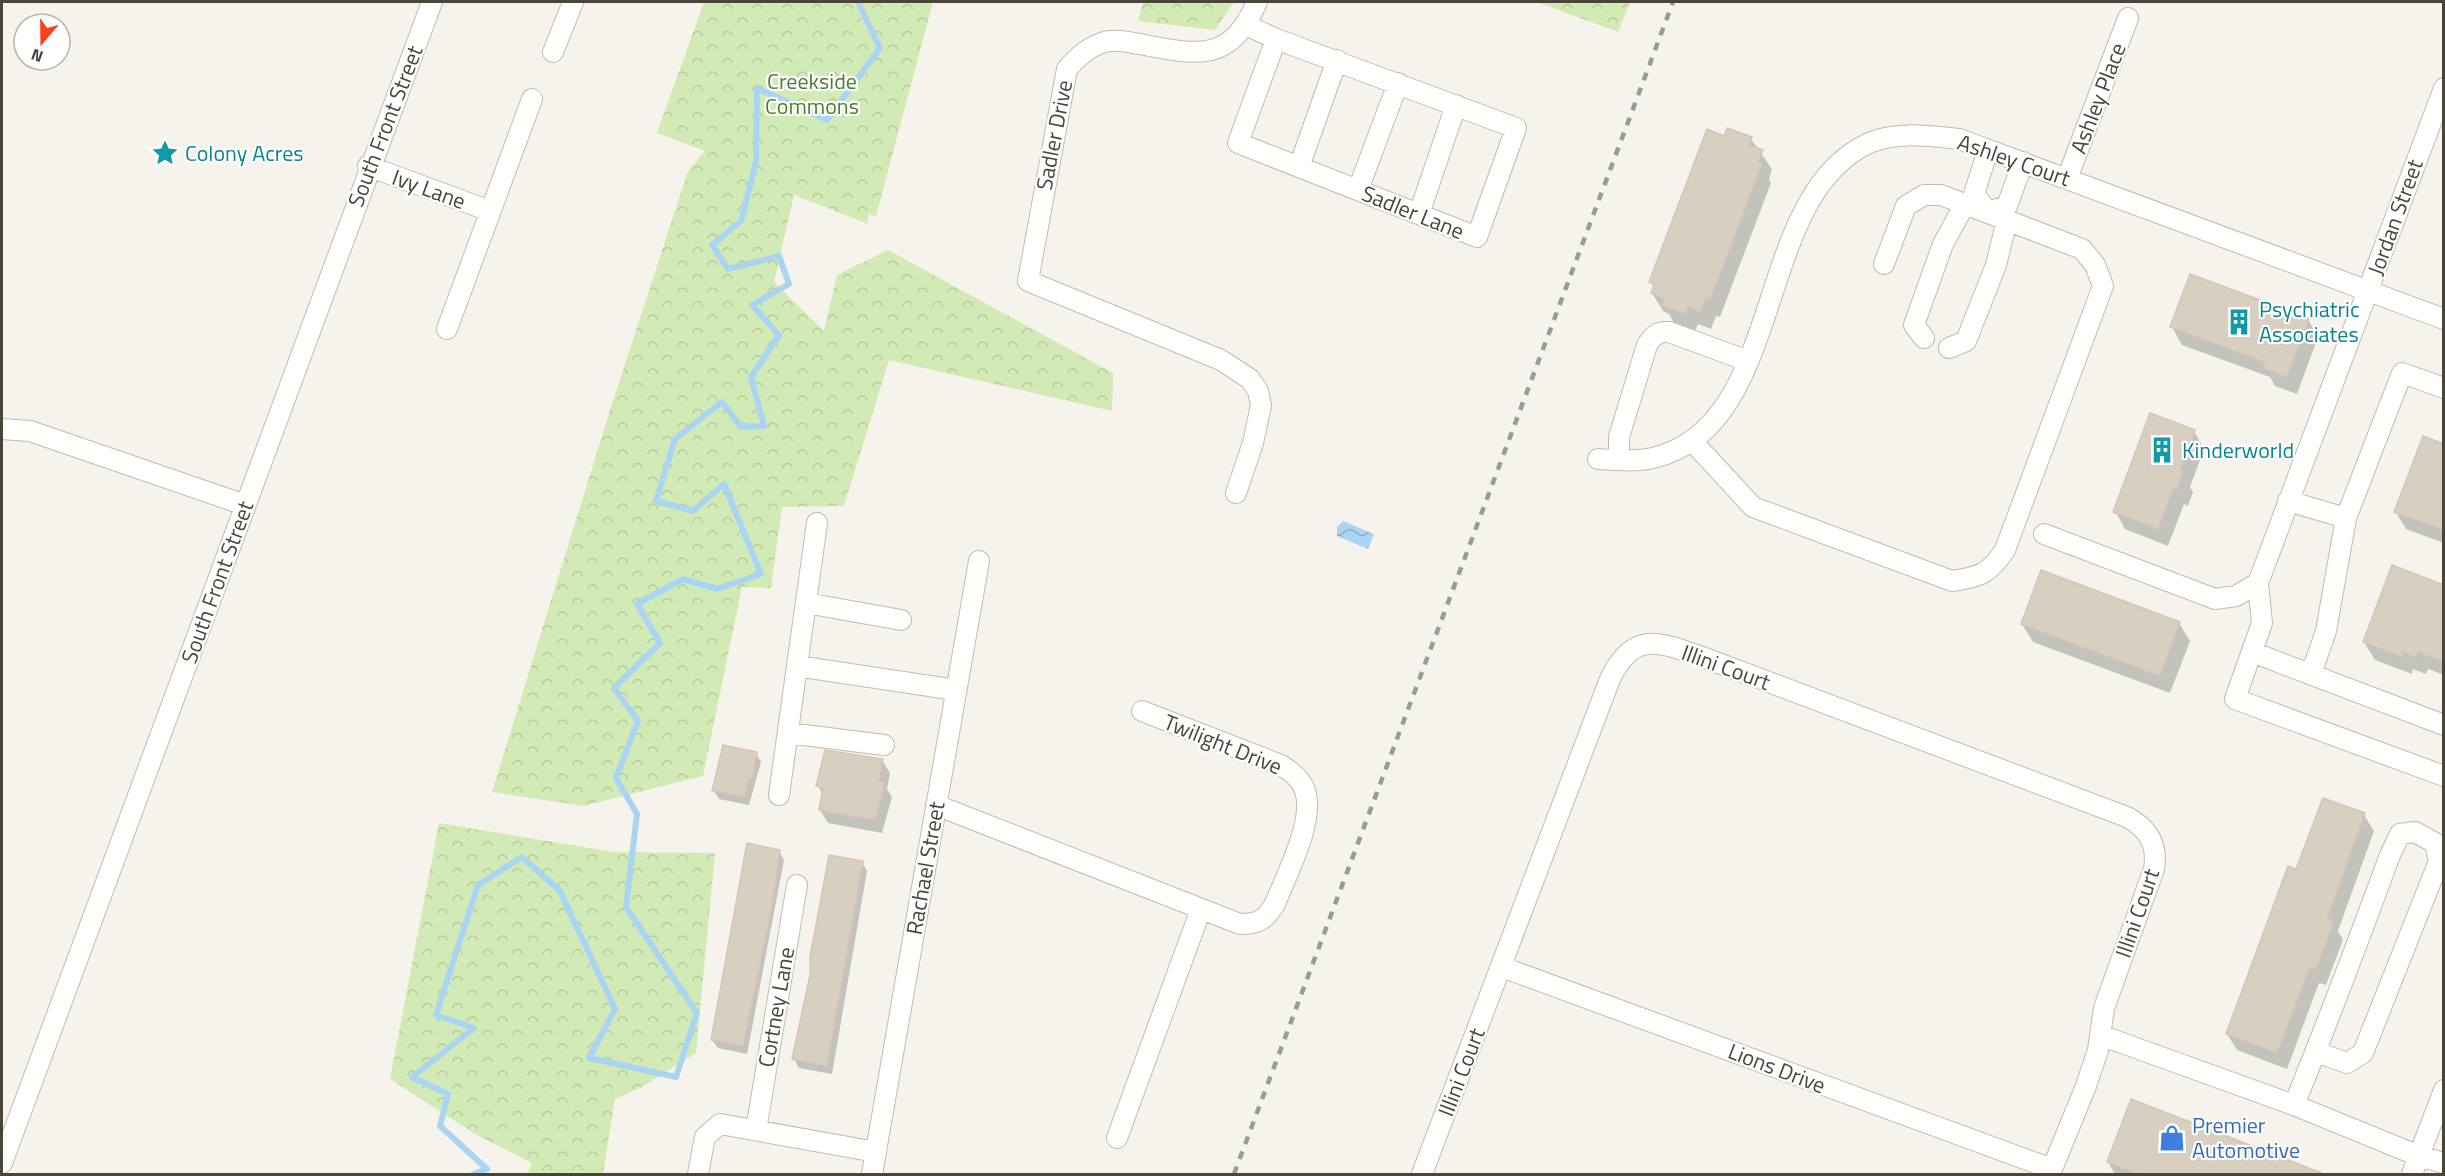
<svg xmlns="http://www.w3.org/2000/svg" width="2445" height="1176" font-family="'Titillium Web',sans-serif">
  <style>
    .forest { fill: url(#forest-crowns) }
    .water { fill: url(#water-waves) }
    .shadow { fill: #0003 }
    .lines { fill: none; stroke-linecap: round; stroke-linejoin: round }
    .stream { stroke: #a9d4f2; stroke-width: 6 }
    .building { fill: #d8cfc1; stroke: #d3c7b4; stroke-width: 1.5 }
    .minor-casing { stroke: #c2bbae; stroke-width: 22 }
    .minor { stroke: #fff; stroke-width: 20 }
    .rail { stroke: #9a9a9a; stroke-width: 4.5; stroke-dasharray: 8 8; stroke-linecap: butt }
    .labels { text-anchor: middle; stroke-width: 4.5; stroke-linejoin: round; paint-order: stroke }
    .park-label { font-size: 22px; fill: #4a7f2a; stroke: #fff }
    .street-label { font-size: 22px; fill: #4b4439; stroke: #fff }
    .culture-label { font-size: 22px; fill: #0d838f; stroke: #fff; text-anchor: start }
    .shop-label { font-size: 22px; fill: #366cbe; stroke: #fff; text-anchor: start }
  </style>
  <defs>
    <pattern id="forest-crowns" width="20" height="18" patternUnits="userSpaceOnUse" patternTransform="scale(1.5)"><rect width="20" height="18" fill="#d2eab5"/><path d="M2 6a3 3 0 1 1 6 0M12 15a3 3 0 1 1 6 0" fill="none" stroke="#b6ca9c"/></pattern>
    <pattern id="water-waves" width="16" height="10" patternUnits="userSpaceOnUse" patternTransform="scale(1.5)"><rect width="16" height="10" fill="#a9d4f2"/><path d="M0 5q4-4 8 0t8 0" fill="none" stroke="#8caec5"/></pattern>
  </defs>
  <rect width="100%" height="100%" fill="#f6f3ec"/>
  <path class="forest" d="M704 2H933L876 216 868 214V224L794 195 774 282 824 331 837 275 888 250 1113 373 1112 411 889 360 844 506 782 507 771 588 742 587 703 776 583 806 492 792 610 410 688 171 705 151 657 133Z
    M1143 2H1234L1215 30 1138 21Z
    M1537 2H1630L1618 32Z
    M439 823 614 852 715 853 696 1053 642 1087 615 1099 603 1174H527L532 1163 475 1134 390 1079Z"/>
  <path class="water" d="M1343 521 1374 534 1368 549 1337 536V527Z"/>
  <path class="shadow" d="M1725 138 1751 139 1772 169 1769 179 1771 183 1720 317 1716 316 1711 329 1698 324 1695 331 1674 323 1669 314 1663 311 1652 293 1654 288 1651 282Z
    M2308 319 2318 337 2297 394 2275 386 2270 377 2182 345 2172 327Z
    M2194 431 2204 449 2190 487 2193 492 2188 506 2184 504 2168 546 2125 529 2115 511Z
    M2444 445V543L2406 529 2395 511Z
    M2444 586V675L2428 669 2426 674 2413 669 2412 674 2375 660 2364 642Z
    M2179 623 2190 641 2170 693 2033 642 2022 624Z
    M756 753 761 762 749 805 719 799 714 791Z
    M882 760 890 773 887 789 892 797 882 833 828 823 820 810 823 795 818 786Z
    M2364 815 2374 831 2338 931 2343 940 2326 985 2319 983 2287 1069 2237 1050 2227 1034 2297 871Z
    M779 851 784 860 747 1054 718 1048 712 1040Z
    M862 862 867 871 832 1074 799 1068 794 1059Z
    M2108 1162 2307 1169 2311 1174H2115Z"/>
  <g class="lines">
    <path class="stream" d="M474 1174 487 1169 440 1126 448 1094 412 1077 474 1028 436 1015 478 885 522 857 560 891 615 1009 589 1058 676 1077 697 1013 626 907 637 814 616 778 638 721 614 688 660 643 637 604 683 579 717 589 761 574 724 484 693 511 656 501 675 439 722 402 741 427 764 426 751 377 779 335 752 305 789 284 779 256 728 269 712 245 741 221 756 162 757 88 827 120 880 48 858 2"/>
  </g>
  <path class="building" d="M1727 128 1752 137 1749 145 1763 150 1758 162 1762 164 1710 300 1705 299 1701 312 1688 307 1685 314 1662 305 1665 299 1651 293 1654 284 1649 282 1707 129 1724 136Z
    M2190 274 2309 318 2287 377 2263 368 2265 362 2170 327Z
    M2150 413 2195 430 2180 471 2183 472 2177 489 2174 487 2158 529 2113 512Z
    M2423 436 2444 444V530L2394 512Z
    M2392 565 2444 585V662L2418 652 2416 657 2403 652 2402 657 2363 642Z
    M2041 570 2180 622 2160 676 2021 624Z
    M723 745 757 752 752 779H749L745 797 712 791Z
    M825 750 883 759 879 781 885 782 875 820 819 810 823 788 816 786Z
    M2323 798 2365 813 2327 919 2334 922 2316 969 2310 967 2277 1053 2226 1034 2288 866 2296 869Z
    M747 843 780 850 773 900 743 1046 711 1040Z
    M829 855 863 861 827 1066 792 1059 810 975V957Z
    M2131 1099 2322 1173V1174H2138L2107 1162Z"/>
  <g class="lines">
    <g class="minor-casing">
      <path id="minor" d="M1246 25 1276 39 1516 128 1477 237 1238 143 1276 39
        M553 52 573 2
        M2444 88 2258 583 2262 623 2235 699 2444 776
        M1988 150 1974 194 1988 212 2007 206 2023 162
        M368 166 490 211
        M1299 167 1337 60
        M2067 179 2128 18
        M1358 190 1398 83
        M1419 214 1456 105
        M447 329 532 99
        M1924 338 1914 325 1943 244 1965 204
        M1949 348 1966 341 1996 265 2007 220
        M2 429 30 431 245 505
        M1692 441 1753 507 1952 581C1980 577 1989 574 2005 550L2103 286 2095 265 2082 249 1941 195H1924L1906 206 1884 264
        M1598 459C1615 460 1636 462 1653 458 1788 426 1751 197 1869 143 1896 131 1930 136 1959 139L2444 319
        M1619 460V437L1647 345C1653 336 1657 331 1669 332L1748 361
        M1236 493 1253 443 1261 405 1258 391 1250 379 1221 360 1028 281 1067 69C1077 58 1086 49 1099 44 1112 38 1126 42 1140 44 1197 55 1230 64 1257 2
        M2288 501 2346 518
        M2044 534 2215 599 2236 596 2258 583
        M806 603 901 620
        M2252 652 2444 725
        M797 666 956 690
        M2311 674 2326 631 2346 518 2402 373 2444 388
        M788 733 884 745
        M779 795 817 523
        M936 805 1240 924C1259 924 1265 920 1275 904 1286 875 1317 818 1304 788 1299 777 1290 771 1281 765L1142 711
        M1502 967 2052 1169
        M2100 1035 2294 1105 2419 1156 2444 1163
        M2294 1105C2328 1022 2359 939 2390 855L2400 834 2415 832 2435 843 2439 861 2363 1053 2347 1063 2316 1052
        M756 1130 797 885
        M1117 1138 1201 909
        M2 1163 432 2
        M698 1174 705 1137 720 1124 876 1152
        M872 1174 979 561
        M1422 1174 1610 679C1634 628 1662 643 1705 658L2127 817C2149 829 2158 845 2154 869L2104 1008 2098 1050 2086 1086 2050 1174
        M2412 1174 2444 1090"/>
    </g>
    <use href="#minor" class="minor"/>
    <path class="rail" d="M1234 1174 1673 2"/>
  </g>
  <defs>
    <g id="sight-bare" transform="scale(2.07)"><path d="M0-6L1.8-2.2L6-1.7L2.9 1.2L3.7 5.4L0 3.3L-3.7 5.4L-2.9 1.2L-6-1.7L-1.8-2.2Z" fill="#0f9aa8" stroke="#fff" stroke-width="2.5" paint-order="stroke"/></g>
    <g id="building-bare" transform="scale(2.07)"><path d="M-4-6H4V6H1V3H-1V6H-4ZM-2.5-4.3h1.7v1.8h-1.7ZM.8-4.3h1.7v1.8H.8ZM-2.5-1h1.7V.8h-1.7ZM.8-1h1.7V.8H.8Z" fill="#0f9aa8" stroke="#fff" stroke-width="2.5" paint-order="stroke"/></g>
    <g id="shop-bare" transform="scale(2.07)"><path d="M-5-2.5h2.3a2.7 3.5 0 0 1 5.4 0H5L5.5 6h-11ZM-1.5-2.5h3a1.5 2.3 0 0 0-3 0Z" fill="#3f7fe0" stroke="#fff" stroke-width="2.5" paint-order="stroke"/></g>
  </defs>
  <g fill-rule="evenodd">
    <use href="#sight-bare" x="165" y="153"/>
    <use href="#building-bare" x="2239" y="322"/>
    <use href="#building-bare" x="2162" y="450"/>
    <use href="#shop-bare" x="2172" y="1138"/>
  </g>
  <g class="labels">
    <g class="park-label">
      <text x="812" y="89">Creekside<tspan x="812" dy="25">Commons</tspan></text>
    </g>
    <g class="street-label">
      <text transform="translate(2098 98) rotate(-69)" y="8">Ashley Place</text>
      <text transform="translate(385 126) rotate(-69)" y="8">South Front Street</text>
      <text transform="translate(1054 135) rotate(-79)" y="8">Sadler Drive</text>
      <text transform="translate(2014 160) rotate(19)" y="8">Ashley Court</text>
      <text transform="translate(429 189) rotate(20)" y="8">Ivy Lane</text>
      <text transform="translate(1413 212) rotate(22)" y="8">Sadler Lane</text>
      <text transform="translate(2395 217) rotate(-70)" y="8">Jordan Street</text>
      <text transform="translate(217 582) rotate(-70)" y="8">South Front Street</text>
      <text transform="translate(1726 667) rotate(20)" y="8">Illini Court</text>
      <text transform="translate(1223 744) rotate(22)" y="8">Twilight Drive</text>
      <text transform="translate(925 868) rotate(-80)" y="8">Rachael Street</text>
      <text transform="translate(2137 913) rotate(-71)" y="8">Illini Court</text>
      <text transform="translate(776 1007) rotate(-80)" y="8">Cortney Lane</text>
      <text transform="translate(1777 1068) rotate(21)" y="8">Lions Drive</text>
      <text transform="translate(1461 1072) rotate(-69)" y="8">Illini Court</text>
    </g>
    <g class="culture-label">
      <text x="185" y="161">Colony Acres</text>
      <text x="2259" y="317">Psychiatric<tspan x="2259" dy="25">Associates</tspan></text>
      <text x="2182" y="458">Kinderworld</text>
    </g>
    <g class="shop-label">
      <text x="2192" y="1133">Premier<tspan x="2192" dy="25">Automotive</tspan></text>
    </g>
  </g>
  <rect width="2445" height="1176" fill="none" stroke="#4b4439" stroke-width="6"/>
  <g transform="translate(42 42) rotate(200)"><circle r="28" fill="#ffffff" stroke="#b7b4b0" stroke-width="1.5"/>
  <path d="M0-4.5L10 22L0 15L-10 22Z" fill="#fc3f1d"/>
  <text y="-9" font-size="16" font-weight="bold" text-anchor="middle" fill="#4b4439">N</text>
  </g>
</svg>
